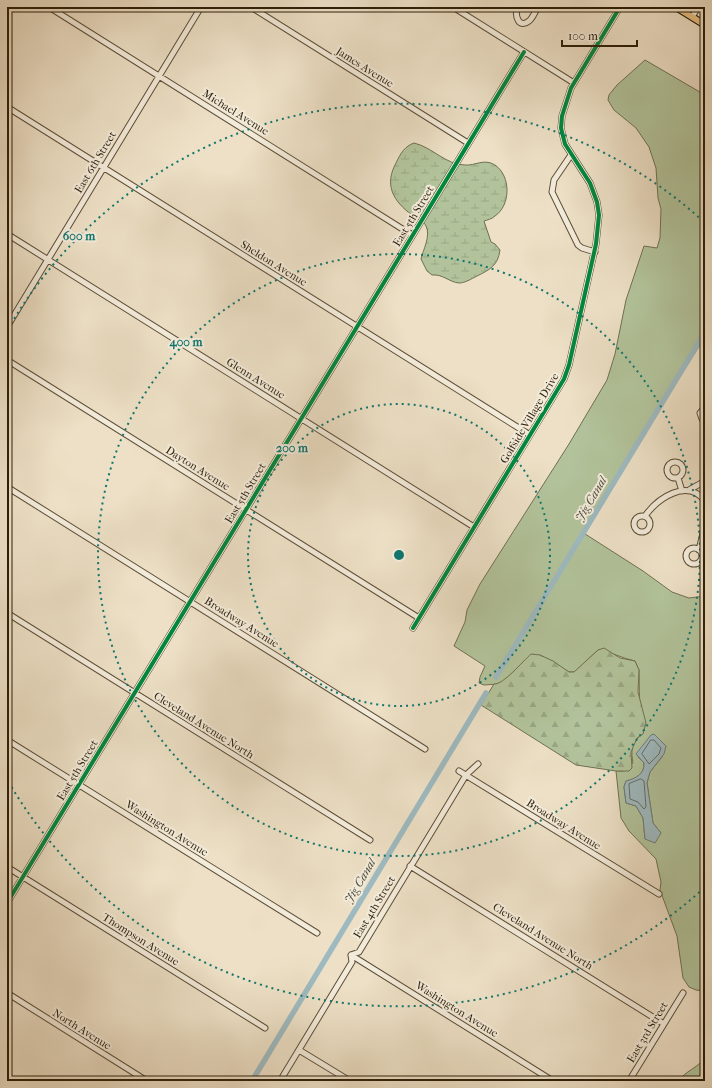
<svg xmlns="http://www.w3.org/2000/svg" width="712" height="1088" font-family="'IM FELL French Canon',serif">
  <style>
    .green { fill: #b2c39b; stroke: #6f7052; fill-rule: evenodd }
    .forest { fill: url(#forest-firs); stroke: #6f7052 }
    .wetland { fill: url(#wetland-marsh); stroke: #6f7052 }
    .water { fill: #9ebac0; stroke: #707c77 }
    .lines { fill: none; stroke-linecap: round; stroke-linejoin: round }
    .shore { stroke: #656c64; stroke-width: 1 }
    .canal { stroke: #9ebac0; stroke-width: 5.5 }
    .minor-casing { stroke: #5c4e38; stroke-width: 7 }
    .major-casing { stroke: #2c1e09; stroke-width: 8 }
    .minor { stroke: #f3ebda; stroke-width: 5 }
    .major { stroke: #e6c083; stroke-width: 6 }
    .cycleway-casing { stroke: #f3ebda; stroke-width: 6 }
    .cycleway { stroke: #00873e; stroke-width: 4 }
    .ring { fill: none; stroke: #0f766e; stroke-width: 2; stroke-dasharray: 2 4 }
    .labels { text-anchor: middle; stroke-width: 4; stroke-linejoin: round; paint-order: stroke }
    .street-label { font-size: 11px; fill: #2c1e09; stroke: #f3ebda }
    .water-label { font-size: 12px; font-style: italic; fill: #4e4d40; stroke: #f3ebda }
    .centre { fill: #0f766e; stroke: #f3ebda; stroke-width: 2 }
    .ring-label { font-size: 12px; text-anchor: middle; font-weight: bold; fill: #0f766e; stroke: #f3ebda; stroke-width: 4; stroke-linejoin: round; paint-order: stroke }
  </style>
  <defs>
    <pattern id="forest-firs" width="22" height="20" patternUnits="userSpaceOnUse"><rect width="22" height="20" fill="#b2c39b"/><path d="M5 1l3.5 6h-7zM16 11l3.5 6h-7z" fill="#99a784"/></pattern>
    <pattern id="wetland-marsh" width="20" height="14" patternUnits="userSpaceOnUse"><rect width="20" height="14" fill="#b2c39b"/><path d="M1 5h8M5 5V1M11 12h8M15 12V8" fill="none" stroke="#99a784"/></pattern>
  </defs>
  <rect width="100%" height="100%" fill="#ede0c6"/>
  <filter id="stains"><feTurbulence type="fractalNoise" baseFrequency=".005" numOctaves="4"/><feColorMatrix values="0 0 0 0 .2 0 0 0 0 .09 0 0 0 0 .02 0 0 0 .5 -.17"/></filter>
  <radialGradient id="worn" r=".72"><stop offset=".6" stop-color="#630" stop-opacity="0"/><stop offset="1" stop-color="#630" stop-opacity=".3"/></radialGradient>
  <path class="green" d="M645 60 705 95V337L582 532 643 571 672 592 689 598 705 596V991L696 990 689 987 683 978 677 936 660 890 661 882 656 859 629 831 621 818 616 771H624L633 763C631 752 631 744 640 736L639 670 635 661C621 658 612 652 598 650L575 672H569L540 655 523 662 505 680 498 684 484 685 479 683 480 677 485 666 454 646 465 622 467 610 480 584 569 444 607 380 615 354 626 300 644 246 657 248 660 238 661 209 658 198 656 168 649 147 636 128 614 110 608 100 609 95 617 85ZM654 734 666 746 662 757 650 772 647 783 653 823 661 833 645 839 643 818 636 806 626 803 624 787 626 781C635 779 645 774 644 763L638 757Z
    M705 1058V1081H678C686 1071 697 1068 705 1058Z"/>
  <path class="forest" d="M604 648 620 658 635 661 639 670 638 692 646 723 643 734 637 738 631 752 632 768 629 771H616L576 765 481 705 494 684C503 685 523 661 531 654L540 655 553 661 569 672H574L598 650Z"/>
  <path class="wetland" d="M414 143C432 147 446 165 465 165 475 166 484 158 495 165 511 176 511 205 495 216 492 219 487 220 484 221L491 242 495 244 500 250C498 266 489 270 477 276 471 279 465 283 459 283 449 282 443 274 432 275L427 271 421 259C423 250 431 236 426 226 424 221 416 219 412 215 393 201 384 185 396 163 400 154 405 146 414 143Z"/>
  <path class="water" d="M654 734 666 746 664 754 650 772 647 783 653 823 661 833 655 843 645 839 643 818 636 806 626 803 624 787 626 781C635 779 645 774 644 763L636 754 651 735Z"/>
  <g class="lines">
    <path class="shore" d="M651 740H654L661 748 659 754 649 764 642 754Z
      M641 779 644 781 646 807 644 809 638 802 630 799 629 784Z"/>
    <path class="canal" d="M496 677 705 332
      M252 1081 486 693"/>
    <g class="minor-casing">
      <path id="minor" d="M49 7 412 235
        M251 7 468 143
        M453 7 574 83
        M518 7C514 16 519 29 529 21 533 18 535 11 538 7
        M692 17 698 7
        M7 107 530 435
        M571 155 554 180 552 192 578 245 582 248 595 252
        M7 234 474 527
        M7 327 201 7
        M7 360 419 618
        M705 407 700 413 702 419 705 421
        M667 470a8 8 0 1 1 16 0a8 8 0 1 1-16 0Z
        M678 478 682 491
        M7 487 425 749
        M689 490 705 481
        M645 516C658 498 687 478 705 501
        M634 524a8 8 0 1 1 16 0a8 8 0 1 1-16 0Z
        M686 556a8 8 0 1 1 16 0a8 8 0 1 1-16 0Z
        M699 550 705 525
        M7 613 370 840
        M413 628 564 379 569 365 596 244 599 215 597 202 590 183 565 144 561 128 562 116 571 88 620 7
        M7 740 317 933
        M459 771 659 894
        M410 866 664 1024
        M7 867 265 1028
        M7 903 524 52
        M351 955 553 1081
        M7 993 147 1081
        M299 1050 350 1081
        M280 1081 352 962 351 955 359 952 466 775 478 764
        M629 1081 683 993"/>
    </g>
    <g class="major-casing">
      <path id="major" d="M676 7 705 25"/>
    </g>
    <use href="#minor" class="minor"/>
    <use href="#major" class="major"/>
    <g class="cycleway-casing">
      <path id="cycleway" d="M413 628 564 379 569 365 596 244 599 215 597 202 590 183 565 144 561 128 562 116 571 88 620 7
        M7 903 524 52"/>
    </g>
    <use href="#cycleway" class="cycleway"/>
  </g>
  <g class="ring">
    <circle cx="399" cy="555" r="151"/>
    <circle cx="399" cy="555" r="301"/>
    <path d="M704 888A452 452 0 0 1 8 781M8 329A452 452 0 0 1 704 222"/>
  </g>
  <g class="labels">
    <g class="street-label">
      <text transform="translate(365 67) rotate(32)" y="4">James Avenue</text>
      <text transform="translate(236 112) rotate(32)" y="4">Michael Avenue</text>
      <text transform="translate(95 162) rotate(-59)" y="4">East 6th Street</text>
      <text transform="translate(413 216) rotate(-59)" y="4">East 5th Street</text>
      <text transform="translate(274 263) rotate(32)" y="4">Sheldon Avenue</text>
      <text transform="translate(256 378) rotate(32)" y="4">Glenn Avenue</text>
      <text transform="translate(529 418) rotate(-59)" y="4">Golfside Village Drive</text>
      <text transform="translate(198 468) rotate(32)" y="4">Dayton Avenue</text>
      <text transform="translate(245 493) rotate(-59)" y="4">East 5th Street</text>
      <text transform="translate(242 622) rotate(32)" y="4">Broadway Avenue</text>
      <text transform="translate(204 725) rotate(32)" y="4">Cleveland Avenue North</text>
      <text transform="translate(77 770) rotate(-59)" y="4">East 5th Street</text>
      <text transform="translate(564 824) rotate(32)" y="4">Broadway Avenue</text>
      <text transform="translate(167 828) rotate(32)" y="4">Washington Avenue</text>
      <text transform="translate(374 907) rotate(-59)" y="4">East 4th Street</text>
      <text transform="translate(543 936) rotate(32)" y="4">Cleveland Avenue North</text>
      <text transform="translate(141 939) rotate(32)" y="4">Thompson Avenue</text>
      <text transform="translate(457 1009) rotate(32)" y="4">Washington Avenue</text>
      <text transform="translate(82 1029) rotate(32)" y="4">North Avenue</text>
      <text transform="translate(647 1032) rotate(-59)" y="4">East 3rd Street</text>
    </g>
    <g class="water-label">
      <text transform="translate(591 499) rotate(-59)" y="4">Jig Canal</text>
      <text transform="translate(360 881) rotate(-59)" y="4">Jig Canal</text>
    </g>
  </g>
  <circle cx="399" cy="555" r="6" class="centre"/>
  <g class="ring-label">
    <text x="79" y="240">600 m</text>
    <text x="186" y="346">400 m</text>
    <text x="292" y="452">200 m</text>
  </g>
  <rect width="712" height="1088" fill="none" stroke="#ede0c6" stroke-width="24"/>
  <rect x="8" y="8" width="696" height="1072" fill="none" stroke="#2c1e09" stroke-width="2"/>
  <rect x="12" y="12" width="688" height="1064" fill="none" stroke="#2c1e09"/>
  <path d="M562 40v6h75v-6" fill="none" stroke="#2c1e09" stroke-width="2"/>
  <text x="568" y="40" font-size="12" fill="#2c1e09" stroke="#f3ebda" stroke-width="3" paint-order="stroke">100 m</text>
  <rect width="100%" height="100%" filter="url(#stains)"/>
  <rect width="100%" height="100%" fill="url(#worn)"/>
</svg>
